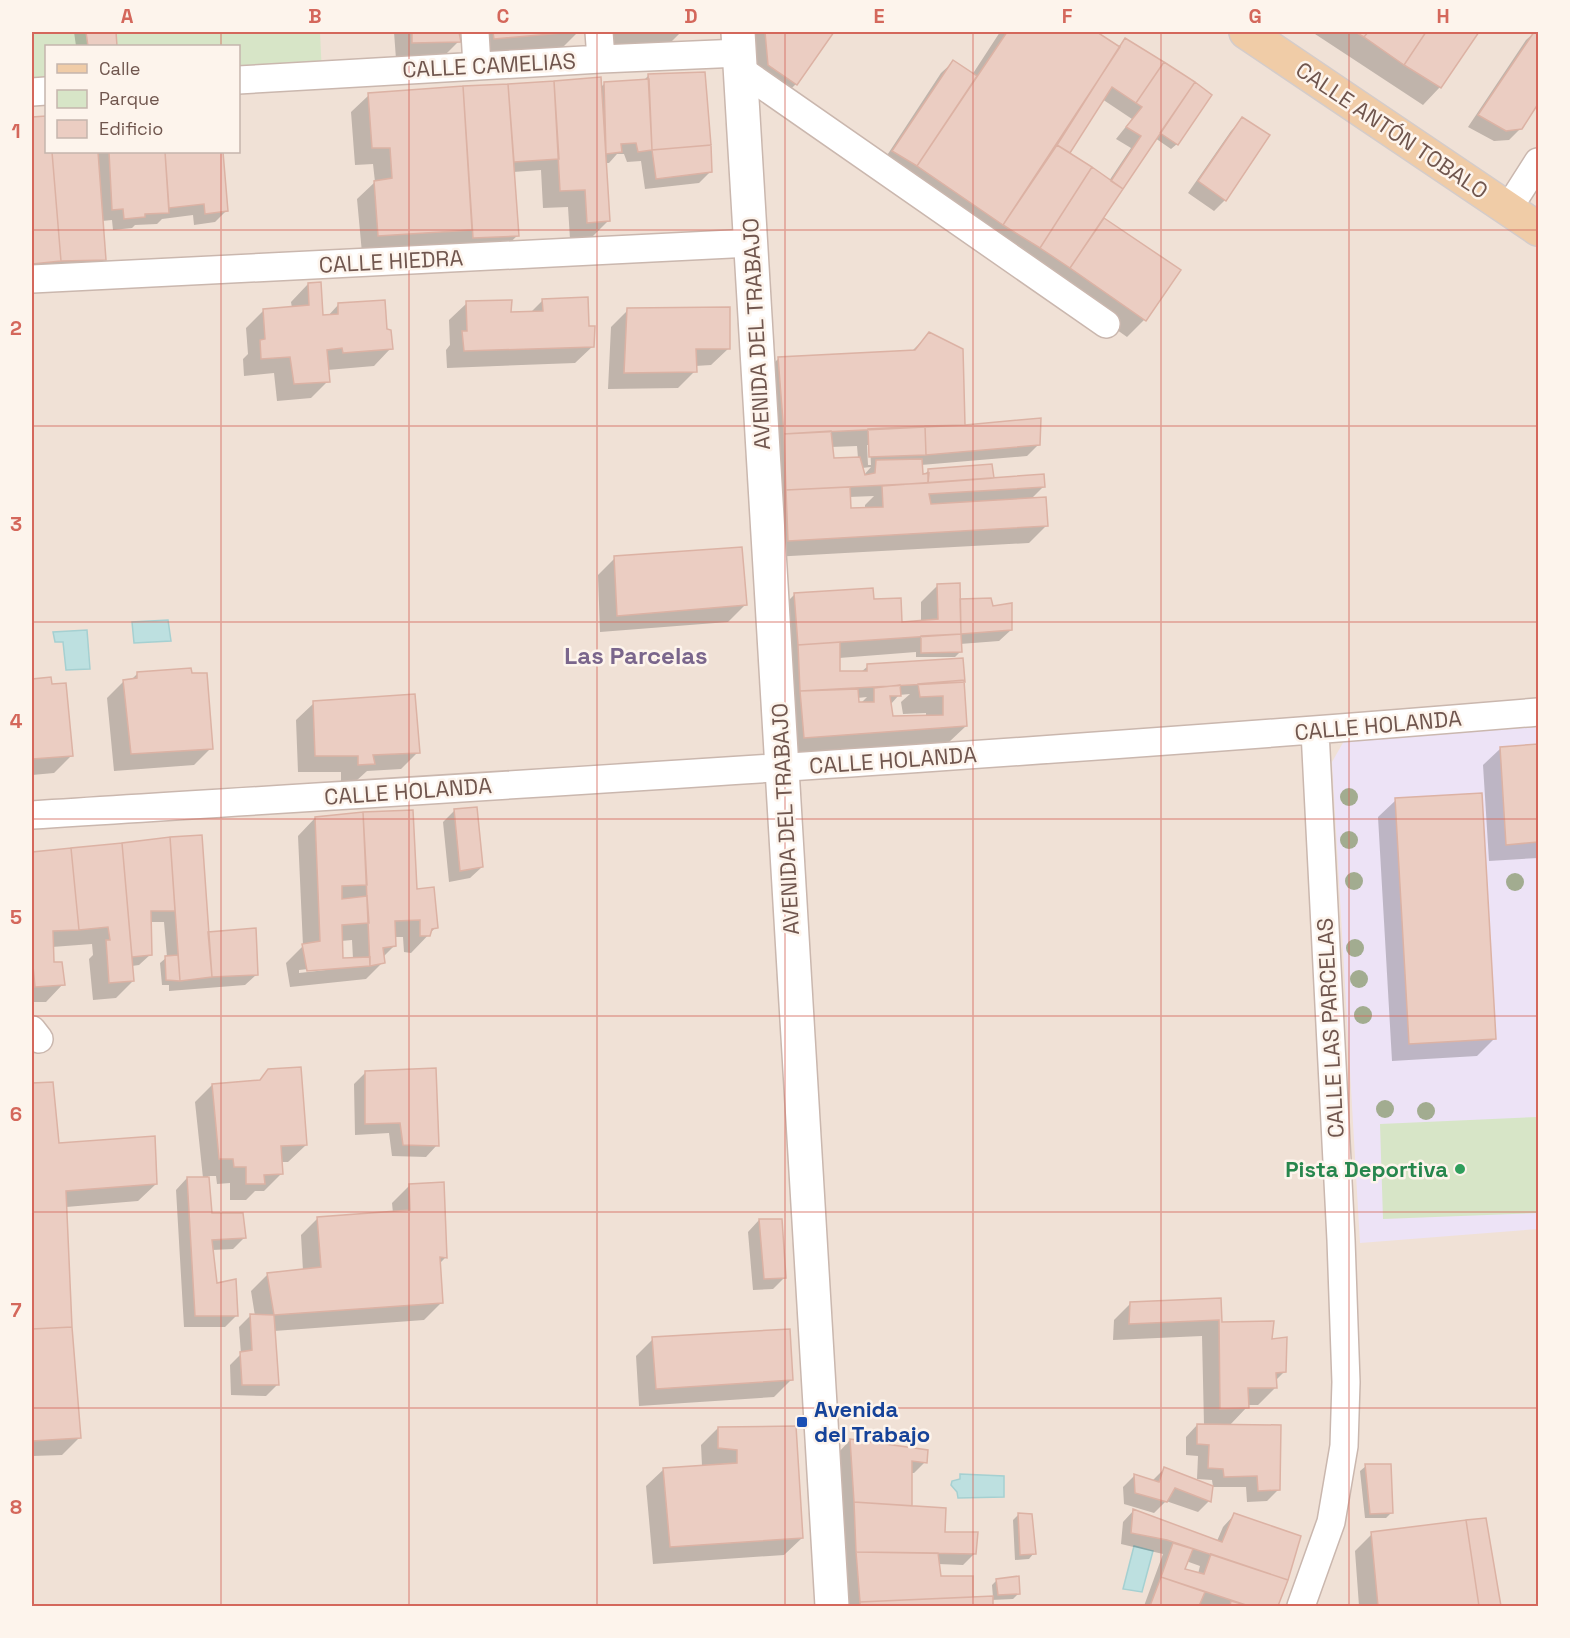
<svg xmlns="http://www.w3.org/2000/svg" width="1570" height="1638" font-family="'Space Grotesk',sans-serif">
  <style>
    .residential { fill: #f0e1d6; fill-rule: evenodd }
    .education { fill: #ede3f6 }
    .green { fill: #d7e5c7 }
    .water { fill: #bde0e0; stroke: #a5d0d1; stroke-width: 1.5 }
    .shadow { fill: #0003; fill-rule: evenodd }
    .building { fill: #ebcdc2; stroke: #dcb2a4; stroke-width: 1.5 }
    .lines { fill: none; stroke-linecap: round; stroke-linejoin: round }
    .minor-casing { stroke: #cab7ae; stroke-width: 30 }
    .tertiary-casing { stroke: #cab7ae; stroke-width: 36 }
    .primary-casing { stroke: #d4ccca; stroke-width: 36 }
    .minor { stroke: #fff; stroke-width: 27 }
    .tertiary { stroke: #fff; stroke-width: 33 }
    .primary { stroke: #f0cca7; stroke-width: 33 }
    .tree { fill: #a2ac90 }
    .grid { fill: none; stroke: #d4675b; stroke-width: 1.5; stroke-opacity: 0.55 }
    .leisure-dot { fill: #2e9e5b; stroke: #fdf4ec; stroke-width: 2 }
    .transit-dot { fill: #1a4fb4; stroke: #fdf4ec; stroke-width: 2 }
    .labels { text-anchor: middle; stroke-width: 5; stroke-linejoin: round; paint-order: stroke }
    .street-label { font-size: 22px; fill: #70564e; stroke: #fdf4ec }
    .leisure-label { font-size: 22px; font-weight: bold; fill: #27864d; stroke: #fdf4ec; text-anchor: end }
    .transit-label { font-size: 22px; font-weight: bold; fill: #164399; stroke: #fdf4ec; text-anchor: start }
    .neighbourhood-label { font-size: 24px; font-weight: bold; fill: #7a668c; stroke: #fdf4ec }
    .neatline { fill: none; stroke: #d4675b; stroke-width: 2 }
    .grid-label { font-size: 20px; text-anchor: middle; font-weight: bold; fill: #d4675b }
  </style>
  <rect width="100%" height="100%" fill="#f9f0e7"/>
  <path class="residential" d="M32 32H1538V1606H32ZM46 46H238V152H46Z"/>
  <path class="education" d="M1538 727V1229L1360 1243 1332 762 1344 741Z"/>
  <path class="green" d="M32 32H320L322 75 239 80 238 46H46V91L32 92Z
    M1538 1117V1213L1383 1219 1380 1124Z"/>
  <path class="water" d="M168 620 171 641 134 643 132 622Z
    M87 630 90 669 66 670 63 642H55L53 632Z
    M960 1474 1004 1476V1497L958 1498 957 1492 951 1485 952 1481 960 1479Z
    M1134 1546 1153 1551 1142 1592 1123 1589Z"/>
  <path class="shadow" d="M74 32H114L116 46H76Z
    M394 32H458L459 41 442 58 396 59Z
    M470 32H578L557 53 472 61Z
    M592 32H681L668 45 593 51Z
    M741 32H832L796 84 773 106Z
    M1000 32H1094L1118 47 1126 40 1177 144 1171 149 1155 138 1098 226 1104 220 1179 271 1144 320 1127 337 882 163 941 73 953 62 972 75ZM1102 99 1132 119 1116 139 1131 148 1109 181 1068 154Z
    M1312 32H1477L1440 87 1423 105Z
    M1535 32H1538V101L1521 128 1509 140 1494 141 1468 127 1526 40Z
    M649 75 710 172 699 183 645 189 641 161 627 162 624 154H617L609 163H605L609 220 591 238 570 239 568 207 543 208 541 170 513 172 518 235 500 252 362 253 357 199 375 182 373 164 355 165 351 112 369 95 508 86 600 88 604 84 643 81Z
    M46 117V152H221L226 211 215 222 194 225 193 215 162 219 157 224 135 225 132 228 113 230 112 220 102 221 105 259 87 276 32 280V118Z
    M1243 119 1225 200 1214 211 1188 193 1231 131Z
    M308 284 321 317H327L338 305 385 330 391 348 374 366 327 370 328 381 311 398 277 401 274 373 244 376 243 359 248 354 246 328 263 311 292 308 291 302Z
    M543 300 587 328 593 346 575 363 447 368 446 350 450 345 449 320 467 303 509 314 530 313Z
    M628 310 729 348 711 365 695 366V371L678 388 608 389 611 327Z
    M929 334 964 427 1039 444 1027 456 921 465 922 477 928 471 1044 486 1030 500 1046 526 1029 543 772 557 761 376 778 359 911 352ZM867 445H870L871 465H868ZM857 446 858 458 832 459 831 447ZM871 467 864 475 862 468ZM874 496 865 505V509L849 510V497Z
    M615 558 745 605 728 622 600 632 598 575Z
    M938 585 959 601 992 608 1011 630 999 641 960 644 961 651 955 657H916V652L839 658V673L861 672 868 666 961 659 966 726 948 743 787 754 778 611 795 594 873 601 900 623 921 622V602ZM910 694 901 702 903 714 926 713V717H892L890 705 899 695ZM867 697 858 706 857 698Z
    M138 673 211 748 194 765 114 771 107 698 124 681 131 680Z
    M50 679 71 756 54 773 32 775V680Z
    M314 703 418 752 401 769 367 771 356 781H341V772H298L296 720Z
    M1538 746V858L1489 861 1483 765 1501 748Z
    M1396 800 1494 1039 1477 1056 1392 1061 1378 817Z
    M454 811 482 867 470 878 449 882 443 822Z
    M315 818 415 890 436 927 411 953 404 952 403 937H394V946L383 957V962L366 979 290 987 286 963 303 946 298 836ZM352 940 353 959 341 960V941ZM326 967V970L299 973V970Z
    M200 836 206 934 257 974 245 985 169 991V985H162L160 963 167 957 164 922H150L151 954 139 965 132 966 133 981 116 998 93 1000 89 959 93 955 92 944 52 947 53 964 63 984 46 1002H32V854Z
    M268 1071 306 1145 288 1162H281V1174L264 1191H255L246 1200H230V1183L217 1184 216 1176H208L211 1215 244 1238 233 1249 212 1250 215 1284 237 1315 225 1327H184L176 1190 187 1178H203L195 1102 212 1085 258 1082Z
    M366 1072 437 1145 426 1157 392 1156 389 1133 355 1135 354 1084Z
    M51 1084 58 1144 156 1184 138 1201 66 1207 71 1326 79 1438 62 1455 32 1456V1085Z
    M409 1186 446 1257 439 1264 442 1302 424 1320 274 1331 277 1385 266 1396 231 1395 230 1365 241 1354 239 1327 250 1316H255L251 1291 268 1274 303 1271 301 1235 318 1218 393 1213 392 1203Z
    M759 1220 785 1277 773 1289 753 1290 748 1232Z
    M1220 1300 1221 1323 1271 1340 1285 1371 1275 1381V1388L1258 1405H1247V1407L1229 1426 1278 1490 1267 1501 1247 1502 1246 1487H1213L1212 1480 1197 1479 1198 1456 1186 1455V1437L1197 1425H1204L1202 1336 1113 1340 1114 1320 1131 1303Z
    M653 1339 791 1380 774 1397 639 1406 636 1356Z
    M718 1428H794L802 1538 784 1555 653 1564 646 1486 664 1469 702 1466 701 1445Z
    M850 1440 927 1451 925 1462 914 1473H911L910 1507 944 1533 975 1553 963 1565 938 1564 940 1578 969 1599 993 1598 992 1585 997 1580 1018 1594 1013 1599 991 1600 992 1606H849L839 1452Z
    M1366 1466 1391 1513 1386 1518H1365L1360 1471Z
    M1164 1469 1209 1501 1198 1512 1166 1501 1154 1513 1124 1504 1123 1487 1134 1476 1152 1481Z
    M1134 1510 1217 1541 1223 1527 1234 1515 1299 1537 1277 1606H1205L1198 1604 1197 1606H1144L1163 1554 1121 1544 1123 1522ZM1186 1561 1200 1566 1198 1574 1183 1570Z
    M1018 1515 1034 1553 1029 1559 1015 1560 1013 1520Z
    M1485 1519 1499 1606H1359L1355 1551 1372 1534Z"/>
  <path class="building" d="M86 32H116L117 46H88Z
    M412 32H459L461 42 412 43Z
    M493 32H574L494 39Z
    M765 32H834L797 85 768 65Z
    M1007 32H1097L1120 47 1003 225 917 166Z
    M1355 32H1368L1364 37Z
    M1368 32H1426L1404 65 1364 37Z
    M1426 32H1479L1441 88 1404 65Z
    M1534 32H1538V104L1522 129 1506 131 1478 115Z
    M1125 38 1164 62 1136 103 1112 87 1070 153 1057 145Z
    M953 60 977 76 917 166 892 151Z
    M1164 62 1195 82 1123 189 1111 181 1141 136 1126 127 1142 107 1136 103Z
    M705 72 711 145 652 150 648 74Z
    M601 77 610 221 587 223 585 190 560 191 554 81Z
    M649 79 652 150 638 152 636 143 621 144 622 152 606 154 604 82Z
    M554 81 559 159 514 162 508 84Z
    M1195 82 1212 95 1178 145 1160 133Z
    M508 84 519 236 473 238 463 86Z
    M463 86 472 230 378 236 374 181 392 178 390 148H372L368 93Z
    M46 116V152H52L61 261 32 264V117Z
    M1242 117 1270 135 1226 201 1198 181Z
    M711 145 712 172 656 179 652 150Z
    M1057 145 1092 167 1040 248 1003 225Z
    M52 152H98L106 260 61 261Z
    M109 152H165L169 213 145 214V217L124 219 123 209 112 210Z
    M165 152H223L228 211 205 214 204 204 169 208Z
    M1092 167 1123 189 1070 268 1040 248Z
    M1104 218 1181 270 1146 321 1070 268Z
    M321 282 323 315 338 314V303L385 300 387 329 391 330 393 349 343 353 342 348 327 350 330 382 294 384 290 357 261 359 260 340 265 339 263 309 309 305 308 283Z
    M588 297 589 326H595L594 347 464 351 462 331H467L466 301 512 300 511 312 543 311 542 299Z
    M730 307V349H696L697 372 624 373 627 308Z
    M929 332 963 349 965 425 784 434 778 357 915 350Z
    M1041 418 1040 445 926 455 925 426 965 425Z
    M925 426 926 455 869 457 868 429Z
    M831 431 834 458 860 457 865 475 875 473 876 460 922 459 923 474 929 473 928 483 786 490 784 434Z
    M992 464 994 478 928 483V469Z
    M1044 474 1045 487 929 494 931 504 1046 497 1048 526 788 541 786 490 850 487 851 508 883 507 882 486Z
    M742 547 747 605 617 616 614 556Z
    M960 583 961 634 798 645 794 593 873 588 874 599 901 598 902 622 938 619 937 584Z
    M991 598 993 606 1012 603V630L961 634 960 599Z
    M961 634 962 652 921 653V636Z
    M840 642V671H867V664L963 658 965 682 800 691 798 645Z
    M191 668 192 673H207L213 749 131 754 123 680 137 678V672Z
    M51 677 52 684 66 683 73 756 32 759V679Z
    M964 680 967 726 804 738 800 691 858 689 859 702H874V688L900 685 901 696H890L893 716 943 715V696L920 697 918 684Z
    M415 694 420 753 373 755 375 764 358 765V756H315L313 701Z
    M1538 744V842L1506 845 1500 747Z
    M1482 793 1496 1039 1409 1044 1395 798Z
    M477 807 483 867 460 871 454 809Z
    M413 810 417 889 434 887 438 928 432 929 430 936H420V920L395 921 396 946 383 948 385 963 370 966 363 812Z
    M363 812 367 885 342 886V899L367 896 369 923 342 925 343 958 370 957V966L307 971 302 944 320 941 315 817Z
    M202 835 212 977 180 981 170 837Z
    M170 837 175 911H151L152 955 132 957 122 843Z
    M122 843 134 981 109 983 106 940H110L108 927 79 930 71 848Z
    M71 848 79 930 53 931 54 962H62L65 985 35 987 32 955V852Z
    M256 928 258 975 212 977 208 932Z
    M178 955 180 981 166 980 165 956Z
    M301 1067 307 1145 281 1146 283 1174 264 1175 265 1184H246V1167H234L233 1159H219L212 1084 260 1080 268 1069Z
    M436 1068 439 1146 403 1145 400 1123 365 1124V1071Z
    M53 1082 59 1143 155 1136 157 1184 66 1191 72 1327 32 1329V1083Z
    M187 1177H209L212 1213H243L246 1238 212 1240 217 1283 236 1279 238 1316H195Z
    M444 1182 447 1258 440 1257 443 1303 274 1315 267 1273 321 1267 317 1217 410 1210 409 1184Z
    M759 1219H782L786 1278 764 1279Z
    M1221 1298 1222 1322 1274 1321 1272 1339 1287 1337 1286 1372 1276 1373 1277 1388H1248L1249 1408 1220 1409 1219 1320 1129 1324 1130 1302Z
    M250 1314 274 1315 279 1385H242L240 1352 252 1350Z
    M72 1327 81 1438 32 1441V1329Z
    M790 1329 793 1380 656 1389 652 1337Z
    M1197 1424 1281 1425 1280 1490 1258 1491 1257 1476 1224 1477 1223 1469 1208 1468 1209 1445 1197 1444Z
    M796 1426 803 1538 670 1547 663 1468 737 1463V1450L718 1448V1427Z
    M850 1439 928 1450 927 1463 912 1461V1506L854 1502Z
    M1365 1464H1391L1393 1513 1370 1514Z
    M1164 1467 1213 1486 1211 1502 1175 1488 1167 1502 1135 1493 1134 1474 1159 1482Z
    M854 1502 946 1508 945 1532H978L976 1554 856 1552Z
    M1133 1509 1222 1542 1234 1513 1301 1536 1288 1580 1167 1540 1131 1533Z
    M1018 1513 1032 1514 1036 1554 1020 1555Z
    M1486 1518 1501 1606H1479L1466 1520Z
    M1466 1520 1479 1606H1378L1371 1532Z
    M1173 1543 1193 1549 1185 1569 1204 1574 1211 1554 1288 1580 1278 1606H1249L1161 1577Z
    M856 1552 938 1553 941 1576H973V1597L860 1602Z
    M1019 1576 1020 1594 998 1595 996 1579Z
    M1161 1577 1205 1592 1199 1606H1150Z
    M993 1596V1606H860V1602Z
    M1231 1601 1249 1606H1230Z"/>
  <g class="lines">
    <g class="minor-casing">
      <path id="minor" d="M475 32 477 66
        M599 32 601 59
        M741 70 1106 324
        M238 80 601 59 740 53
        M32 92 46 91
        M1508 209 1538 162
        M32 279 751 243
        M32 815C534 783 1037 754 1538 712
        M32 1030 39 1039
        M1301 1606 1331 1522 1344 1446 1346 1382 1341 1240 1315 731"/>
    </g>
    <g class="tertiary-casing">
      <path id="tertiary" d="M738 32 832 1606"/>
    </g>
    <g class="primary-casing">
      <path id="primary" d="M1246 32 1538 229"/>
    </g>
    <use href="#minor" class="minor"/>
    <use href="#tertiary" class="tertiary"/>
    <use href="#primary" class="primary"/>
  </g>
  <g class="tree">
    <circle cx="1349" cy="797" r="9"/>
    <circle cx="1349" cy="840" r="9"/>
    <circle cx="1354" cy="881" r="9"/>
    <circle cx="1515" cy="882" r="9"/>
    <circle cx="1355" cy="948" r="9"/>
    <circle cx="1359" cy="979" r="9"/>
    <circle cx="1363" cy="1015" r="9"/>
    <circle cx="1385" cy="1109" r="9"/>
    <circle cx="1426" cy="1111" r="9"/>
  </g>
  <path class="grid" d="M221 32V46M409 32V1606M597 32V1606M785 32V1606M973 32V1606M1161 32V1606M1349 32V1606M221 152V1606M32 230H1538M32 426H1538M32 622H1538M32 819H1538M32 1016H1538M32 1212H1538M32 1408H1538"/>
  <circle class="leisure-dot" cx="1460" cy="1169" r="6"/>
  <rect class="transit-dot" x="796" y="1416" width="12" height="12" rx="3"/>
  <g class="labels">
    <g class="street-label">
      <text transform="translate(489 65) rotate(-3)" y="8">CALLE CAMELIAS</text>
      <text transform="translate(1392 130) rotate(34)" y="8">CALLE ANTÓN TOBALO</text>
      <text transform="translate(391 261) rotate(-3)" y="8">CALLE HIEDRA</text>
      <text transform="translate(756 334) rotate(-93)" y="8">AVENIDA DEL TRABAJO</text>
      <text transform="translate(1378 725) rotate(-5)" y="8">CALLE HOLANDA</text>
      <text transform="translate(893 760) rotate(-4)" y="8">CALLE HOLANDA</text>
      <text transform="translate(408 791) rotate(-4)" y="8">CALLE HOLANDA</text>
      <text transform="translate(785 819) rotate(-93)" y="8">AVENIDA DEL TRABAJO</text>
      <text transform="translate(1330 1028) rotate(-93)" y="8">CALLE LAS PARCELAS</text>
    </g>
    <g class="leisure-label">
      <text x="1448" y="1177">Pista Deportiva</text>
    </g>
    <g class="transit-label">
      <text x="814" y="1417">Avenida<tspan x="814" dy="25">del Trabajo</tspan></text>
    </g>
    <g class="neighbourhood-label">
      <text x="636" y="664">Las Parcelas</text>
    </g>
  </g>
  <rect width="1570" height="1638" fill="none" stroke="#fdf4ec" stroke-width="66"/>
  <rect x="45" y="45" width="195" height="108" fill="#fdf4ec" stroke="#c5b5ad" stroke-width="1.5"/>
  <rect x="57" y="64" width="30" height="9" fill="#f0cca7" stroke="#c5b5ad" stroke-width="1.5"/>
  <text x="99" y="75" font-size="18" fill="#70564e">Calle</text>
  <rect x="57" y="90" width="30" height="18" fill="#d7e5c7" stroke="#c5b5ad" stroke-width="1.5"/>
  <text x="99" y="105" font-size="18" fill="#70564e">Parque</text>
  <rect x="57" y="120" width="30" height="18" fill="#ebcdc2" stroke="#c5b5ad" stroke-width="1.5"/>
  <text x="99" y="135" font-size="18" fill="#70564e">Edificio</text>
  <rect x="33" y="33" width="1504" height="1572" class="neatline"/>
  <g class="grid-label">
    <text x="127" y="23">A</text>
    <text x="315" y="23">B</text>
    <text x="503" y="23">C</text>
    <text x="691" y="23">D</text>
    <text x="879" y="23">E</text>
    <text x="1067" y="23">F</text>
    <text x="1255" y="23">G</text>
    <text x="1443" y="23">H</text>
    <text x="16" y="138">1</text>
    <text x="16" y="335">2</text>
    <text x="16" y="531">3</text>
    <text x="16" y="728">4</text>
    <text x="16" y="924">5</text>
    <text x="16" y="1121">6</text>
    <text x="16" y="1317">7</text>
    <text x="16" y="1514">8</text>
  </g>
</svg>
